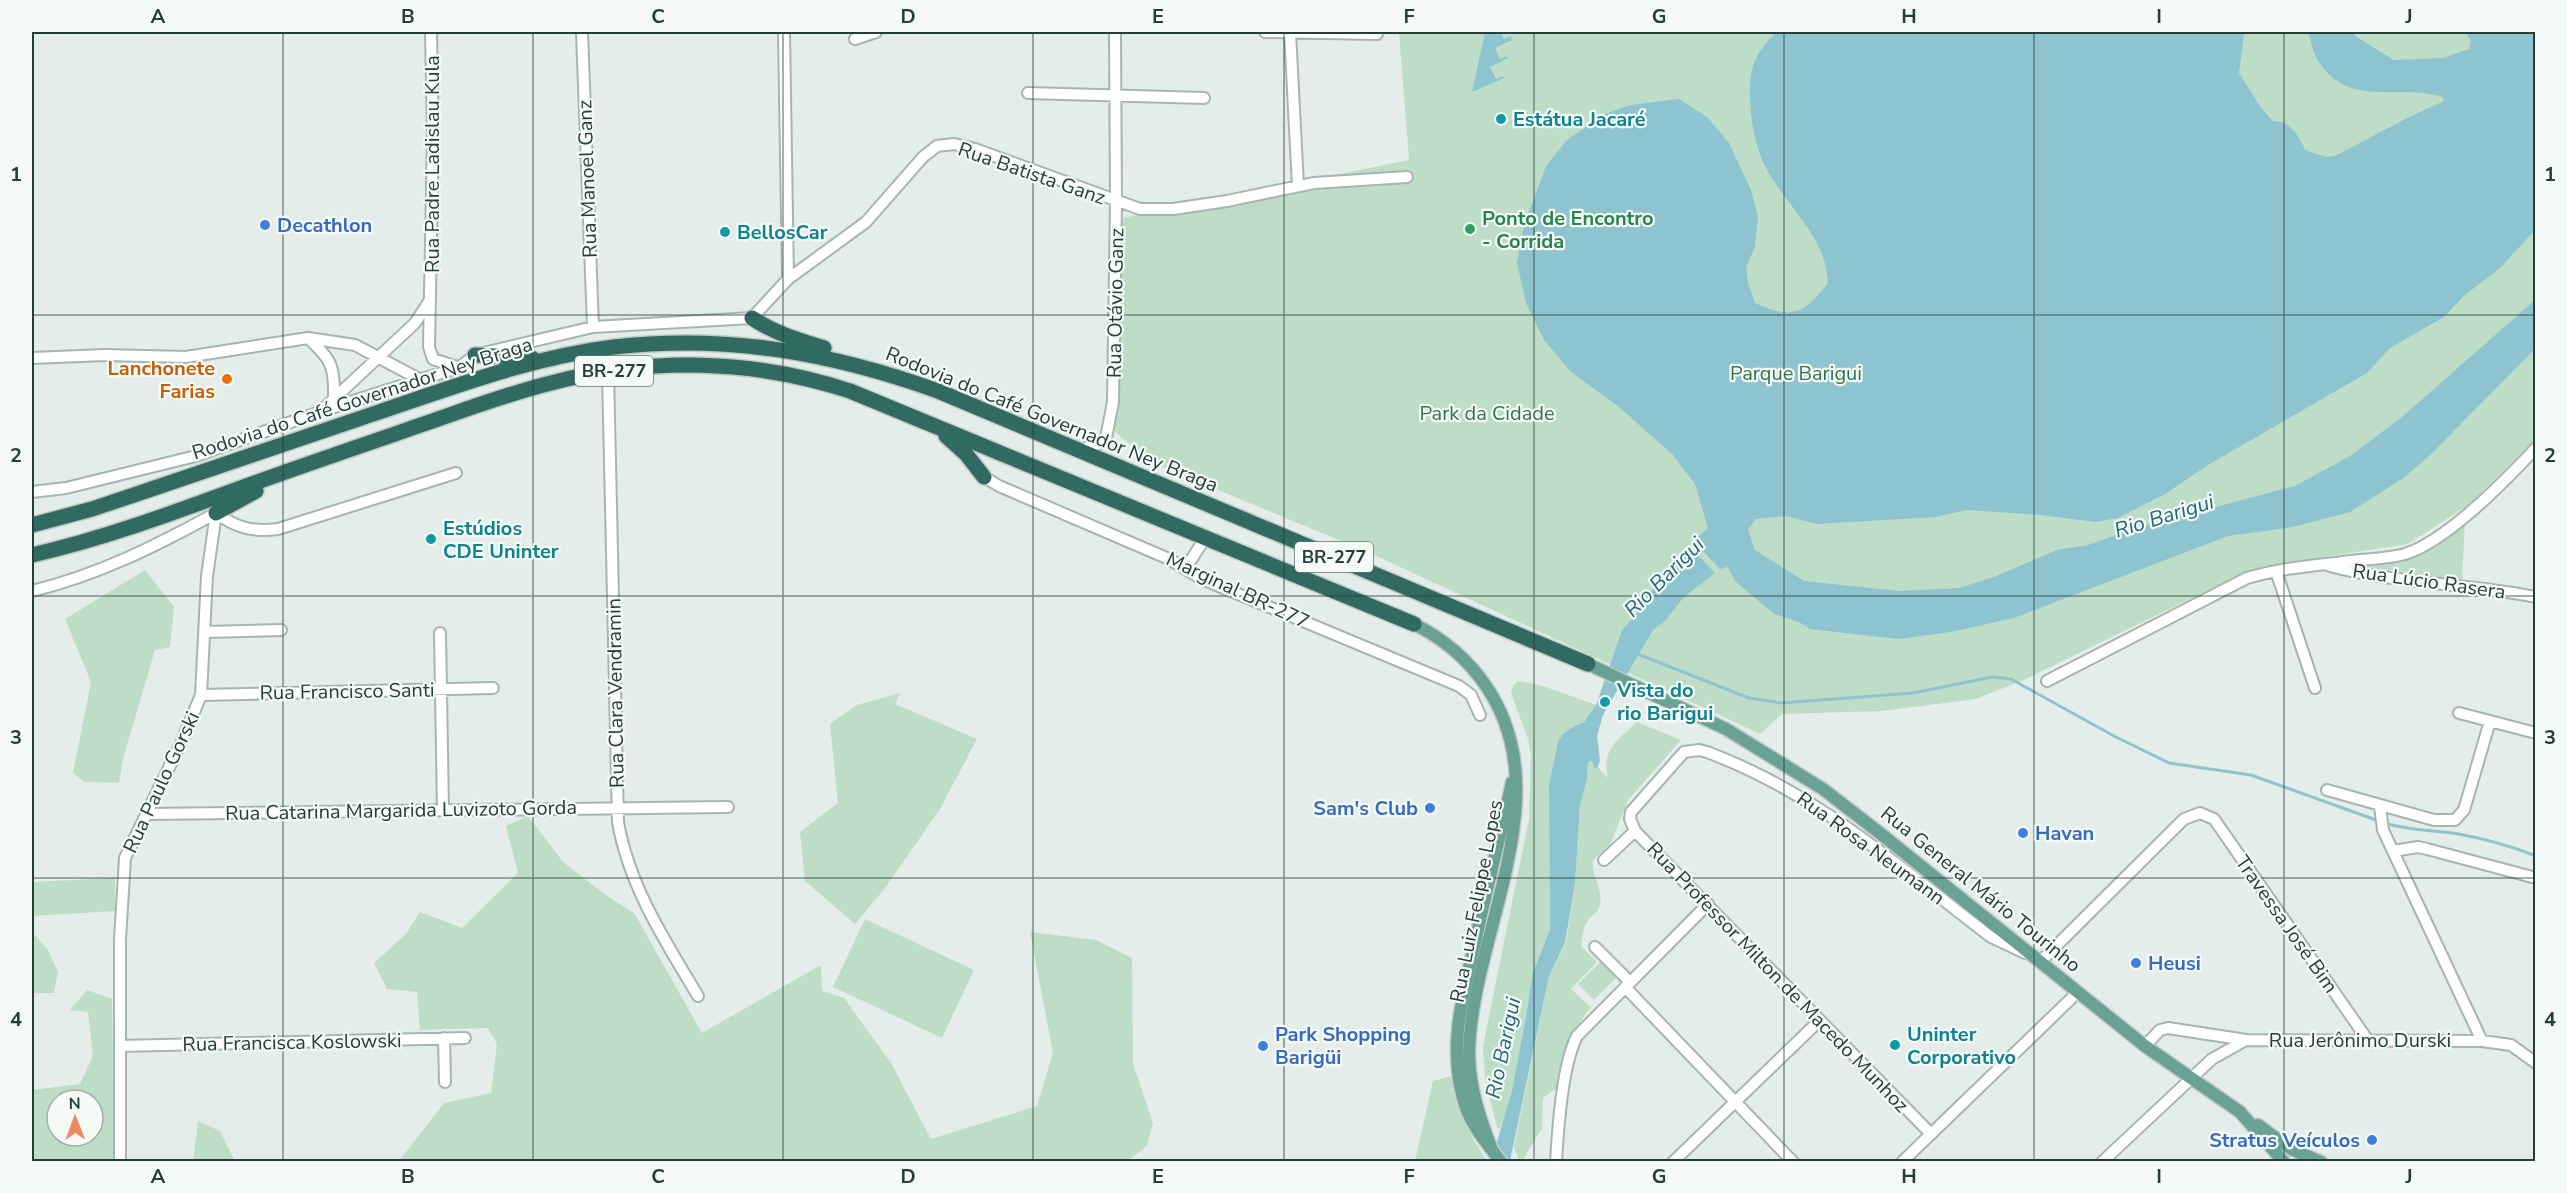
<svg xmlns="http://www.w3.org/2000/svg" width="2567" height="1193" font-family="'Nunito Sans',sans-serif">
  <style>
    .green { fill: #beddc7; fill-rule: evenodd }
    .water { fill: #8ec4d0 }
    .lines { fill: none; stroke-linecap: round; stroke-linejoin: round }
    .stream { stroke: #8ec4d0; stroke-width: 3 }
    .minor-casing { stroke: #a7b5b0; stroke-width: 14 }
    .major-casing { stroke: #c2c9c7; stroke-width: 15 }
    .highway-casing { stroke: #c2c9c7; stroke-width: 18 }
    .minor { stroke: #fff; stroke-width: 10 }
    .major { stroke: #6aa195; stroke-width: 12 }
    .highway { stroke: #316a60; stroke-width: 15 }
    .grid { fill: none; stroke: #243e38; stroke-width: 1.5; stroke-opacity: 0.55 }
    .culture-dot { fill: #0f9aa8; stroke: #f5faf7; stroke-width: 2 }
    .shop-dot { fill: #3f7fe0; stroke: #f5faf7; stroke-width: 2 }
    .leisure-dot { fill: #2e9e5b; stroke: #f5faf7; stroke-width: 2 }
    .food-dot { fill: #e8710a; stroke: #f5faf7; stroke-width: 2 }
    .labels { text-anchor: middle; stroke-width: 4.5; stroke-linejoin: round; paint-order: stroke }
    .shield { fill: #f5faf7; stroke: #637671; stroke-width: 1.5 }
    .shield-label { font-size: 18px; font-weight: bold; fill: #243e38 }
    .culture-label { font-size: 20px; font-weight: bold; fill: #0d838f; stroke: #f5faf7; text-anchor: start }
    .street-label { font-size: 20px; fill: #243e38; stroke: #f5faf7 }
    .leisure-label { font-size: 20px; font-weight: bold; fill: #27864d; stroke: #f5faf7; text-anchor: start }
    .shop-label { font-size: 20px; font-weight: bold; fill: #366cbe; stroke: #f5faf7; text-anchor: start }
    .food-label { font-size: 20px; font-weight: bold; fill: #c56008; stroke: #f5faf7; text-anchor: end }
    .park-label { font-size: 20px; fill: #2f744c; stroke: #f5faf7 }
    .water-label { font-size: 21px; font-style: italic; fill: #1f6779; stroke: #f5faf7 }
    .neatline { fill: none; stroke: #243e38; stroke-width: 2 }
    .grid-label { font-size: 20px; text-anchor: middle; font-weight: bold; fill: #243e38 }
  </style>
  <rect width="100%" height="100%" fill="#e4ede9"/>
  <path class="green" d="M1399 32H2535V440L2470 504 2408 544 2266 566 2245 572 2026 679 1976 699 1882 711 1782 714 1760 734 1370 553 1153 463 1115 432 1123 218 1409 160Z
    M2465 523 2462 580 2367 567 2422 554 2434 548Z
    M145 570 174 607 170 647 155 650 123 759 119 783 85 782 73 773 91 682 65 619Z
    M1518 681 1540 685 1596 705 1584 722 1574 726 1563 734 1558 741 1549 785 1550 929 1532 975 1528 1005 1512 1091 1501 1130 1497 1127 1485 1079 1483 1046 1529 819 1531 756 1528 739 1511 693 1513 686Z
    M900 693 895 704 977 739 940 809 885 888 855 924 805 881 800 832 838 803 830 724 857 705Z
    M1637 722 1681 740 1628 800 1610 845 1593 860C1592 877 1603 888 1600 905 1599 912 1593 914 1589 919 1583 928 1582 936 1581 946L1597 962 1571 989 1591 1007C1571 1030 1566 1056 1561 1085L1543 1098 1542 1128 1522 1161H1519L1514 1147 1549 976 1566 943 1575 883 1580 806 1587 779 1588 762 1592 761 1594 769 1598 767 1608 778C1601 749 1618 740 1637 722Z
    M528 816 563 862 607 896 634 913 702 1033 821 965 822 991 844 998 891 1063 931 1139 1037 1106 1053 1053 1030 932 1096 940 1132 958 1133 1064 1153 1123 1147 1146 1126 1162 399 1161 444 1103 491 1093 497 1044 488 1028 420 1030 417 992 387 989 374 963 406 934 420 912 462 928 518 873 506 826Z
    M115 878V911L32 916V882Z
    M865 919 974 970 942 1038 833 987Z
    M32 932 48 950 58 972 54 993H32Z
    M1601 961 1617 977 1594 1000 1578 984Z
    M87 990 112 999 114 1161H32V1090L80 1084 93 1056 88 1012 70 1010ZM57 1100H93V1136H57Z
    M1452 1076C1457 1108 1469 1135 1487 1161H1415L1433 1081Z
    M198 1121 220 1131 235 1161H193Z"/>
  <path class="water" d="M1485 32H1500L1504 39 1511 36 1512 40 1495 48 1500 59 1507 56 1508 58 1490 67 1496 79 1503 76 1504 78 1472 92Z
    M1776 32H2244L2239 73 2261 108 2273 121C2290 121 2299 135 2305 150L2326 157 2335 156 2407 118 2444 101 2443 97C2399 83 2349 109 2319 62 2313 54 2311 41 2308 32H2354L2355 36 2394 60 2443 58 2469 49 2471 40 2465 32H2535V230L2500 268 2465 295 2444 317 2390 348 2367 373 2208 465 2165 494 2118 518 2096 522 2040 515 1967 510 1936 517 1817 524 1786 516 1756 519 1748 530 1755 550 1804 581 1899 591 1959 588 1994 577 2057 550 2088 545 2133 529 2295 486 2350 456 2402 417 2535 300V349L2430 455 2402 479 2350 512 2293 527 2228 536 2014 618 1951 632 1898 639 1810 629 1799 622 1774 614 1735 581 1728 567 1720 569 1693 541 1708 528 1695 484 1673 455 1619 407 1571 372 1544 340 1526 303 1517 263 1524 225 1546 166 1567 140 1605 114 1630 105 1679 99 1707 117 1729 143 1751 190 1758 216 1755 247 1746 267 1748 283 1755 303C1792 320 1804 314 1828 283 1826 236 1787 207 1766 168 1753 145 1746 95 1752 70 1755 55 1766 43 1776 32Z
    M1689 546 1715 573 1683 598 1665 621 1653 630 1603 715 1597 736 1600 760 1598 767 1594 769 1592 761 1588 762 1587 779 1580 806 1575 883 1565 943 1549 976 1510 1161 1491 1162 1512 1091 1528 1005 1532 975 1550 929 1549 785 1558 741 1563 734 1574 726 1584 722 1596 705 1622 630 1638 612 1655 585Z"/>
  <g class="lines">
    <path class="stream" d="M1635 653 1749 698 1781 703 1913 693 1992 677 2011 679 2114 736 2169 763 2251 775 2379 821
      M2385 823C2410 831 2434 830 2459 834 2485 839 2511 846 2536 856"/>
    <g class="minor-casing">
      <path id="minor" d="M431 32 433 136 429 347 433 359 457 367
        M582 32 593 327
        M784 32 788 279
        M1265 32 1377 34
        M1290 32 1298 186
        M855 39 876 32
        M1028 93 1204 98
        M308 338C331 359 335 366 334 398
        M32 358 105 355 186 357 308 338 355 345 419 379
        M608 372 618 822C629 886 665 941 698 996
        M324 408 415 323 430 300
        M1080 450 1101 443 1106 438 1113 402 1116 202 1115 32
        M984 477 999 486 1169 559 1202 579 1459 686 1471 695 1480 715
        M32 492 66 488 196 456 322 411 460 367 475 355 593 327 752 318 788 279 866 222 923 157 937 146 954 144 975 149 1140 209H1173L1227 201 1314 183 1407 177
        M216 513C236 528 253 532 278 529L456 473
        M2330 566C2397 584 2467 583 2536 597
        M1186 568 1205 538
        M2276 571 2315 688
        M32 591C98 575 156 546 216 513
        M205 632 281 630
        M440 633 443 810
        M2047 681 2247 578C2283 567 2322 565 2359 560 2374 559 2390 558 2405 554 2447 541 2505 481 2536 448
        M201 695 493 688
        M2459 713 2536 733
        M2327 790 2434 820H2455L2464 810 2490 721
        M2380 806 2383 830 2482 1041
        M146 814 728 807
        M2393 851 2418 847 2427 849 2536 878
        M1604 860 1635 831
        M1595 947 1630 982
        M2040 962 2184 819 2200 813 2214 819 2369 1042
        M1625 987 1793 1162
        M444 1038 445 1082
        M120 1046 465 1038
        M2145 1046 2160 1030 2168 1028 2246 1040
        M1931 1134 1635 831 1630 819 1631 812 1684 752 1699 750 1707 752C1817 793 1899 867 1991 937L2025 953
        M120 1162V939L125 858 182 741 201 695 207 576 216 513
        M1556 1162C1558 1128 1562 1066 1577 1036L1708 904
        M1673 1162 1820 1020
        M1902 1162 2078 992
        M2102 1162 2212 1059 2246 1040 2482 1041 2511 1045 2536 1063"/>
    </g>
    <g class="major-casing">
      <path id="major" d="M1414 624C1444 639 1467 658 1486 686 1562 797 1471 934 1469 1053 1469 1087 1480 1119 1492 1150
        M1588 664 1726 729 1823 789 1881 834 2145 1046 2240 1112 2284 1162
        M2258 1125 2291 1149 2321 1162
        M1501 1162C1488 1144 1474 1129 1466 1108 1446 1050 1463 995 1476 938 1487 886 1501 834 1512 782"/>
    </g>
    <g class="highway-casing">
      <path id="highway" d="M752 318C774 333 798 340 824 348
        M475 355 532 358
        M946 436 966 454 984 477
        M216 513 256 491
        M32 525 92 509C188 477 284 444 379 412 456 386 533 357 614 347 728 334 832 353 938 391L1588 664
        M32 555C102 539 170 514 238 489 298 467 358 447 418 426 462 411 506 394 551 383 650 357 753 359 850 391L1414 624"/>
    </g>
    <use href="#minor" class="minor"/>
    <use href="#major" class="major"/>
    <use href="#highway" class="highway"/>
  </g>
  <path class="grid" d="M283 32V1162M533 32V1162M783 32V1162M1033 32V1162M1284 32V1162M1534 32V1162M1784 32V1162M2034 32V1162M2284 32V1162M32 315H2536M32 596H2536M32 878H2536"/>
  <g class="culture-dot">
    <circle cx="1501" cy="119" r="6"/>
    <circle cx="725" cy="232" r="6"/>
    <circle cx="431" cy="539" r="6"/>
    <circle cx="1605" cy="702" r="6"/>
    <circle cx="1895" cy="1045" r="6"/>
  </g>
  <g class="shop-dot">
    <circle cx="265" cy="225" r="6"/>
    <circle cx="1430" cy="808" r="6"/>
    <circle cx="2023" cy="833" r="6"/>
    <circle cx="2136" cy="963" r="6"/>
    <circle cx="1263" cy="1046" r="6"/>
    <circle cx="2372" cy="1140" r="6"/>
  </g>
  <circle class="leisure-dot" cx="1470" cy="229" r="6"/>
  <circle class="food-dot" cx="227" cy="379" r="6"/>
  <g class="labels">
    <g class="shield">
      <rect x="575" y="356" width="78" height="30" rx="4.5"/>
      <rect x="1295" y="542" width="78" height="30" rx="4.5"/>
    </g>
    <g class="shield-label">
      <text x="614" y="377">BR-277</text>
      <text x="1334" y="563">BR-277</text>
    </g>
    <g class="culture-label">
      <text x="1513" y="126">Estátua Jacaré</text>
      <text x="737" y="239">BellosCar</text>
      <text x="443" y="535">Estúdios<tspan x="443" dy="23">CDE Uninter</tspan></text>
      <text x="1617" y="697">Vista do<tspan x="1617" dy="23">rio Barigui</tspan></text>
      <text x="1907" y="1041">Uninter<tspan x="1907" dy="23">Corporativo</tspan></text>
    </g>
    <g class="street-label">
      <text transform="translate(432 164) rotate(-90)" y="7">Rua Padre Ladislau Kula</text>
      <text transform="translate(1032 173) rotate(19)" y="7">Rua Batista Ganz</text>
      <text transform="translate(587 179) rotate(-92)" y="7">Rua Manoel Ganz</text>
      <text transform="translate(1115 303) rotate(-89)" y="7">Rua Otávio Ganz</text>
      <text transform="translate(362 398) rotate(-18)" y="7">Rodovia do Café Governador Ney Braga</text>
      <text transform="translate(1052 419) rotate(22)" y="7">Rodovia do Café Governador Ney Braga</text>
      <text transform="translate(2429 581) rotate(8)" y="7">Rua Lúcio Rasera</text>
      <text transform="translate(1238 590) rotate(25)" y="7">Marginal BR-277</text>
      <text transform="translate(347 691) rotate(-1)" y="7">Rua Francisco Santi</text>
      <text transform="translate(615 693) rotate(-91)" y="7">Rua Clara Vendramin</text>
      <text transform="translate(161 782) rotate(-65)" y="7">Rua Paulo Gorski</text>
      <text transform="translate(401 810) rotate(-1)" y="7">Rua Catarina Margarida Luvizoto Gorda</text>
      <text transform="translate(1871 848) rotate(36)" y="7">Rua Rosa Neumann</text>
      <text transform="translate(1981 889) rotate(39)" y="7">Rua General Mário Tourinho</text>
      <text transform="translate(1476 901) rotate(-79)" y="7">Rua Luiz Felippe Lopes</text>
      <text transform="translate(2287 924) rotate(55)" y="7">Travessa José Bim</text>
      <text transform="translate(1778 977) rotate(46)" y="7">Rua Professor Milton de Macedo Munhoz</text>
      <text x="2360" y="1047">Rua Jerônimo Durski</text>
      <text transform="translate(292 1042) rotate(-1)" y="7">Rua Francisca Koslowski</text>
    </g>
    <g class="leisure-label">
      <text x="1482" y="225">Ponto de Encontro<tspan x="1482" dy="23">- Corrida</tspan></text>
    </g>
    <g class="shop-label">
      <text x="277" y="232">Decathlon</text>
      <text x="1418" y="815" text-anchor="end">Sam's Club</text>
      <text x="2035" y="840">Havan</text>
      <text x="2148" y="970">Heusi</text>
      <text x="1275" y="1041">Park Shopping<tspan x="1275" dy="23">Barigüi</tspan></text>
      <text x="2360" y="1147" text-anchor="end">Stratus Veículos</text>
    </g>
    <g class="food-label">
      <text x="215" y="375">Lanchonete<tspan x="215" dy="23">Farias</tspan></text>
    </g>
    <g class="park-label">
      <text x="1796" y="380">Parque Barigui</text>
      <text x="1487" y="420">Park da Cidade</text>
    </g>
    <g class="water-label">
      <text transform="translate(2164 516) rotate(-17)" y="7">Rio Barigui</text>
      <text transform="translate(1664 577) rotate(-45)" y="7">Rio Barigui</text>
      <text transform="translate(1503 1048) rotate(-78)" y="7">Rio Barigui</text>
    </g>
  </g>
  <rect width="2567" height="1193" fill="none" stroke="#f5faf7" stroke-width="66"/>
  <g transform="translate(75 1118) rotate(359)"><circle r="28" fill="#f5faf7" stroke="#a1afab" stroke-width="1.5"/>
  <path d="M0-4.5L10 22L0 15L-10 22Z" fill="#ed8962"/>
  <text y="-9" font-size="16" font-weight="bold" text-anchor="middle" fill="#243e38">N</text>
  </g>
  <rect x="33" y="33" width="2501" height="1127" class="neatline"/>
  <g class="grid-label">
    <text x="158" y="23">A</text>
    <text x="408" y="23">B</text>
    <text x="658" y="23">C</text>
    <text x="908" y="23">D</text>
    <text x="1158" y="23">E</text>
    <text x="1409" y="23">F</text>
    <text x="1659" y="23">G</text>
    <text x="1909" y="23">H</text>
    <text x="2159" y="23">I</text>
    <text x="2409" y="23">J</text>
    <text x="16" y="181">1</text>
    <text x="2550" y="181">1</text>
    <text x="16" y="462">2</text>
    <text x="2550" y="462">2</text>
    <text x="16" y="744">3</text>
    <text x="2550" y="744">3</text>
    <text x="16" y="1026">4</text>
    <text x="2550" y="1026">4</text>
    <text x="158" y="1183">A</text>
    <text x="408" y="1183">B</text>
    <text x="658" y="1183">C</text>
    <text x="908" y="1183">D</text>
    <text x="1158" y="1183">E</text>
    <text x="1409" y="1183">F</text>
    <text x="1659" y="1183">G</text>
    <text x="1909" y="1183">H</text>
    <text x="2159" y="1183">I</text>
    <text x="2409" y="1183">J</text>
  </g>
</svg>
